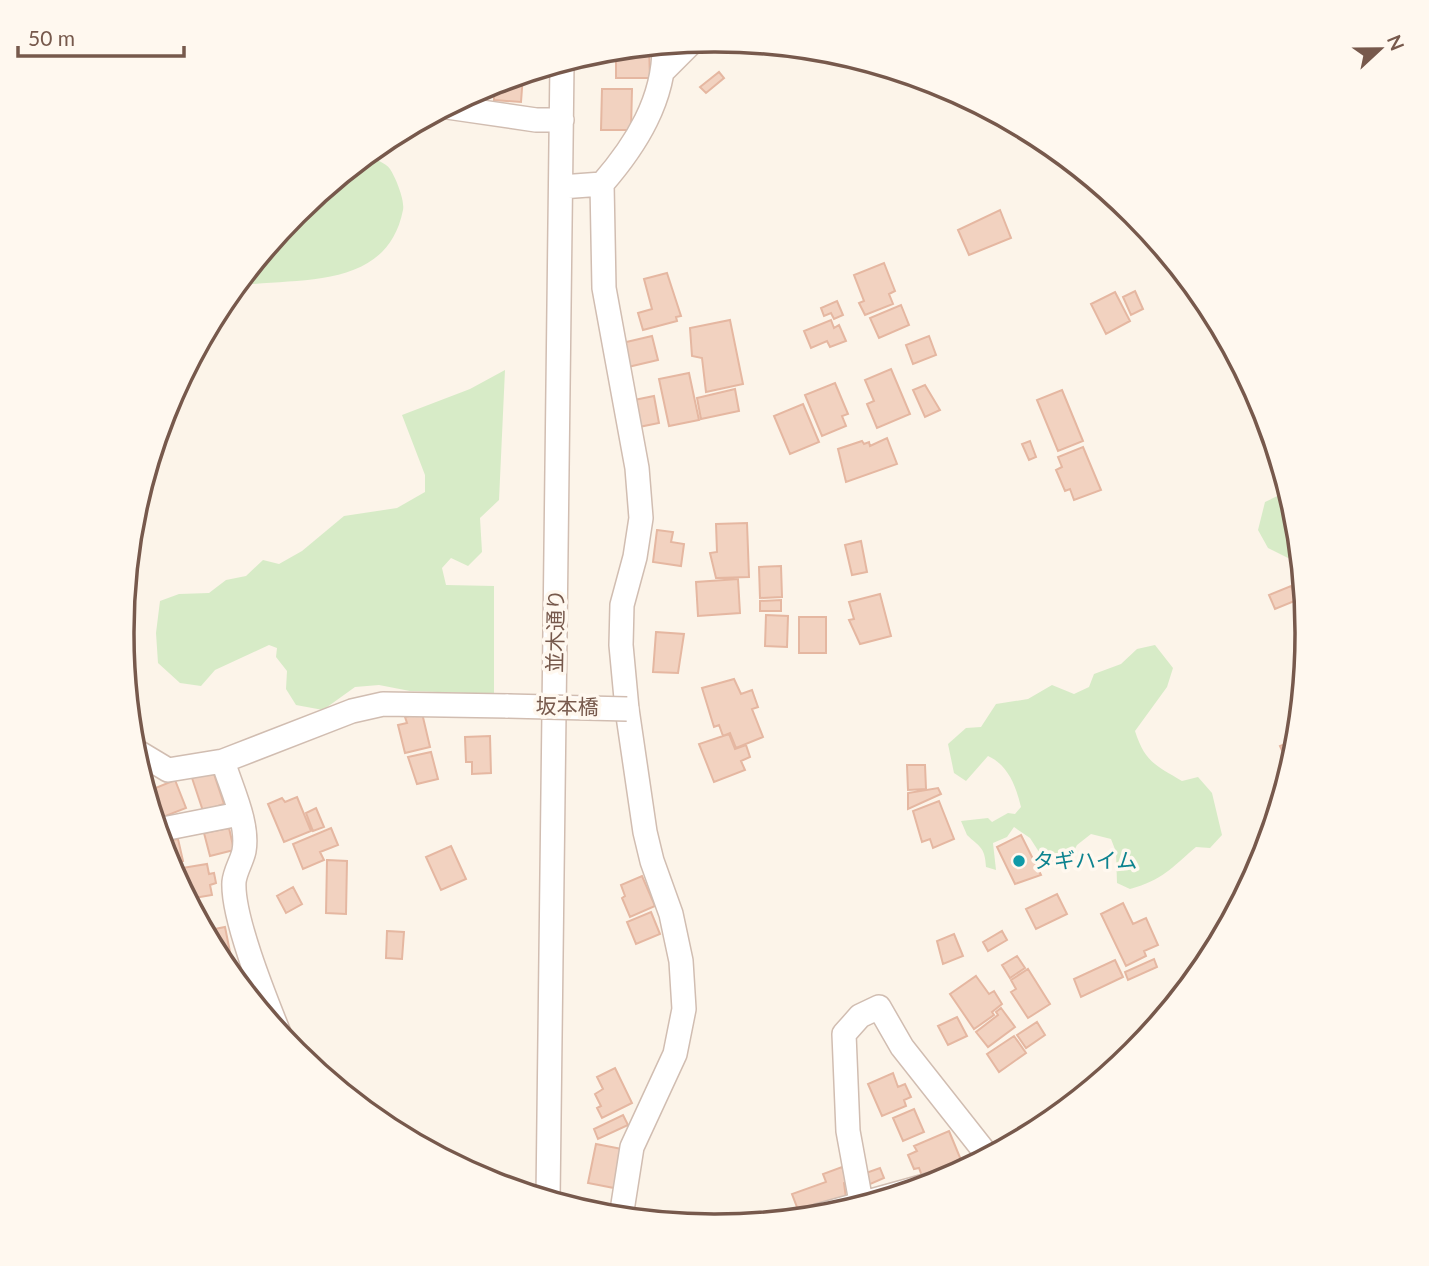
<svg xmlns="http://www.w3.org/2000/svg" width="1429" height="1266" font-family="Lato,'Noto Sans JP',sans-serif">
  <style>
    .green { fill: #d7ebc7 }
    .building { fill: #f2d2c0; stroke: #e5b7a1; stroke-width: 2 }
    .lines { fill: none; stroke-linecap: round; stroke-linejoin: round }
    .minor-casing { stroke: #d1bdb1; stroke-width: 26 }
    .minor { stroke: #fff; stroke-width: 23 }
    .minor-bridge-casing { stroke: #d1bdb1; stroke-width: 26; stroke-linecap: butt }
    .minor-bridge { stroke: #fff; stroke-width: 23 }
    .culture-dot { fill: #0f9aa8; stroke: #fff8ef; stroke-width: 2.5 }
    .labels { text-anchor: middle; stroke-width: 7; stroke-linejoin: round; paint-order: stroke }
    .street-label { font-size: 21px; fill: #77594c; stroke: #fff8ef }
    .culture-label { font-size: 21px; fill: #0d838f; stroke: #fff8ef; text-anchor: start }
    .rim { fill: none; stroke: #77594c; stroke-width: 3.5 }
  </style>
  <rect width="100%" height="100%" fill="#fcf4e9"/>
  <path class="green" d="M367 155C374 159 386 163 390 169 396 178 405 201 403 210 387 291 299 277 236 286L296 214Z
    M505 370 499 500 480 518 482 552 468 566 451 558 442 568 446 585 494 586V694L410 691 379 685 355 687 323 710 296 705 286 689 287 671 276 657 277 648 269 645 215 670 201 686 180 683 158 663 156 633 160 601 179 594 209 593 226 580 246 576 263 560 279 564 302 551 344 516 397 508 425 492V475L402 415 470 389Z
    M1288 491 1296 518 1299 551 1288 558 1268 548 1258 530 1265 502Z
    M1155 645 1173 668 1167 687 1135 731C1145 762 1155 765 1182 781L1198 777 1212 793 1222 835 1210 848 1196 847C1171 868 1163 880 1130 889L1117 883 1116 852 1111 839 1091 834 1077 845 1067 865 1048 866 1030 838 1014 827 1007 837 993 843 996 870 986 867C985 846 979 847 967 835L961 821 988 818 992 822 1008 813 1015 814 1021 807C1016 786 1008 765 988 756L966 781 954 773 948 744 966 728 981 727 996 704 1028 699 1052 685 1074 694 1089 687 1094 674 1121 664 1137 649Z"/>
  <path class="building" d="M649 47 650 78H616V50Z
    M719 72 724 78 706 93 700 87Z
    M523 75 521 102 494 100V95L482 94V88L488 85Z
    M602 89H632L631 130H601Z
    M1000 210 1011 238 969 255 958 230Z
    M884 263 895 291 889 294 893 304 865 315 859 303 864 301 854 275Z
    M667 273 681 316 676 317 677 321 643 330 638 313 652 309 644 279Z
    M1135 291 1143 309 1131 315 1123 297Z
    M1115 292 1130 321 1106 334 1091 304Z
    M837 301 843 315 834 319 831 313 824 316 821 308Z
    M901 305 909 325 879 338 870 318Z
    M730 320 743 384 706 392 702 358 692 356 690 328Z
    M831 320 834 328 839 325 846 341 830 347 827 341 811 348 804 331Z
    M652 336 658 360 628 367 622 343Z
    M929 336 936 355 913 364 906 345Z
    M891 369 910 414 877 428 867 404 874 401 865 380Z
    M689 373 699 420 669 426 659 379Z
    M835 383 848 414 842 416 846 426 822 436 805 395Z
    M925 385 940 410 925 417 913 390Z
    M735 389 739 411 701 419 697 398Z
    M1062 390 1083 441 1058 451 1037 400Z
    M654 396 659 423 639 427 634 400Z
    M803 404 819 442 790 454 774 416Z
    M887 438 897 464 846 482 838 449 862 441 864 444 869 442 870 446Z
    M1030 441 1036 457 1029 460 1022 444Z
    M1083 447 1101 490 1074 500 1070 489 1065 491 1056 470 1062 467 1058 457Z
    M747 523 749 577 716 578 710 553 717 552 716 524Z
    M657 530 673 532 671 542 684 544 681 566 653 562Z
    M861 541 867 572 852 575 845 545Z
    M781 566 782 597 760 598 759 567Z
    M738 579 740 613 698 616 696 582Z
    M1291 586 1297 600 1275 609 1269 595Z
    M880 594 891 636 860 644 849 620 854 619 849 602Z
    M781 600V611H760V601Z
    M766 615 788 616 787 647 765 646Z
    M799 617H826V653H799Z
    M656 632 684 634 678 673 653 672Z
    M734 679 741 694 752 690 758 707 752 709 763 737 736 748 730 733 723 736 719 725 714 727 702 688Z
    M422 713 430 747 405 753 398 725 407 723 405 717Z
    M729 734 735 749 746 745 750 757 741 761 745 770 714 782 699 744Z
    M490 736 491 773 472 774V762H466L465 737Z
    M1293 741 1296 748 1294 755 1286 759 1280 746Z
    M431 752 438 779 417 784 408 757Z
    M907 765H925L926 789 908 790Z
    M213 771 224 804 203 811 192 778Z
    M175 780 186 808 163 817 153 789Z
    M938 788 941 794 908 809V793Z
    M297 797 311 831 284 842 268 804 282 798 285 802Z
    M939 801 954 839 933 848 930 839 922 842 913 811Z
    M316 808 324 827 313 831 306 813Z
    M229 828 234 850 210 856 204 833Z
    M331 828 338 845 320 852 324 860 303 869 293 844Z
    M1021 835 1041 875 1015 884 997 847Z
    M178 839 183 861 169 864 161 842Z
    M451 846 466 879 441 890 426 857Z
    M327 860 347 861 346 914 326 913Z
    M207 864 209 874 214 873 216 883 210 885 212 895 188 899 182 868Z
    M642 876 655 906 630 917 622 898 625 896 621 885Z
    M293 887 302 904 286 913 277 896Z
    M1057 894 1067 914 1036 929 1026 909Z
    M1123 903 1133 924 1146 918 1158 945 1144 951 1146 956 1126 966 1101 914Z
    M651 912 660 934 636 944 627 922Z
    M225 927 232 962 223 963 205 931Z
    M387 931 404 932 402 959 386 958Z
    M1002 931 1007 940 988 951 983 942Z
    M954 934 963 956 943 964 937 941Z
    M1017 956 1025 968 1010 978 1002 965Z
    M1154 959 1157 967 1128 980 1125 972Z
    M1115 960 1123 977 1081 997 1074 979Z
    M1028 969 1050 1004 1028 1018 1011 992 1016 989 1011 980Z
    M976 976 989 994 994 991 1002 1004 992 1012 994 1015 974 1029 950 994Z
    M1001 1008 1015 1027 988 1047 976 1032 998 1015 996 1012Z
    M957 1017 967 1036 948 1045 938 1026Z
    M1037 1022 1045 1035 1026 1048 1017 1035Z
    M1014 1036 1026 1053 999 1072 987 1054Z
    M615 1068 632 1103 602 1118 597 1108 601 1106 595 1094 603 1089 597 1077Z
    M893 1073 898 1087 905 1084 911 1097 904 1100 906 1106 882 1116 868 1084Z
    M914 1109 924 1132 903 1141 893 1118Z
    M623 1115 628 1125 598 1139 594 1129Z
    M949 1131 961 1160 922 1176 919 1168 914 1169 908 1155 917 1151 914 1146Z
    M596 1144 622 1149 614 1188 588 1183Z
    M842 1167 847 1181 844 1183 846 1198 800 1215 792 1194 826 1182 823 1174Z
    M880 1168 884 1178 868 1185 863 1174Z
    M586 1209 612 1211V1216L598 1214Z"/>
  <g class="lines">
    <g class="minor-casing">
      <path id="minor" d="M665 69 691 43
        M447 107 536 120H562
        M602 184 604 288 637 468 641 518 635 557 622 605 621 645 627 709 645 832 652 861 671 914 681 961 684 1009 675 1054 632 1147 621 1217
        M561 187 602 184C636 145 665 99 664 45
        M133 749 168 770 223 761 352 711 383 704 508 706
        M223 761C231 788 249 823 244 851 242 861 235 871 234 882 232 917 265 998 279 1033
        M158 830 239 814
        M548 1199 562 63
        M861 1202 848 1131 844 1034 860 1016 879 1007 902 1047 988 1156
        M817 1216 939 1182"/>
    </g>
    <use href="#minor" class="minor"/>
    <g class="minor-bridge-casing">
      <path id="minor-bridge" d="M508 706 627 709"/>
    </g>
    <use href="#minor-bridge" class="minor-bridge"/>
  </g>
  <circle class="culture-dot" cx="1019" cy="861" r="7"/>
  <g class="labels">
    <g class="street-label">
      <text transform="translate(556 631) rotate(-89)" y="7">並木通り</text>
      <text transform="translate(567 707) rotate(1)" y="7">坂本橋</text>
    </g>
    <g class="culture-label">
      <text x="1033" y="868">タギハイム</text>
    </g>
  </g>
  <path d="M0 0H1429V1266H0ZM714 52H715A580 580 0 0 1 1295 632V634A580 580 0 0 1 715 1214H714A580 580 0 0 1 134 634V632A580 580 0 0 1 714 52Z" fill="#fff8ef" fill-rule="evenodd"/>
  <path class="rim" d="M714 52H715A580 580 0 0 1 1295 632V634A580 580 0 0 1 715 1214H714A580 580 0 0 1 134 634V632A580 580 0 0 1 714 52Z"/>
  <g transform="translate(1380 49) rotate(68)" stroke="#fff8ef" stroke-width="5" paint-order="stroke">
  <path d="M0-5L12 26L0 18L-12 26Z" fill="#77594c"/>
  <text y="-10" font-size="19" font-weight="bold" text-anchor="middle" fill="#77594c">N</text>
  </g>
  <path d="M18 46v10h166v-10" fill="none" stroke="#77594c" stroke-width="3.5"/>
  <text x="28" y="46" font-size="21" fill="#77594c" stroke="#fff8ef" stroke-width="5" paint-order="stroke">50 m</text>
</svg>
